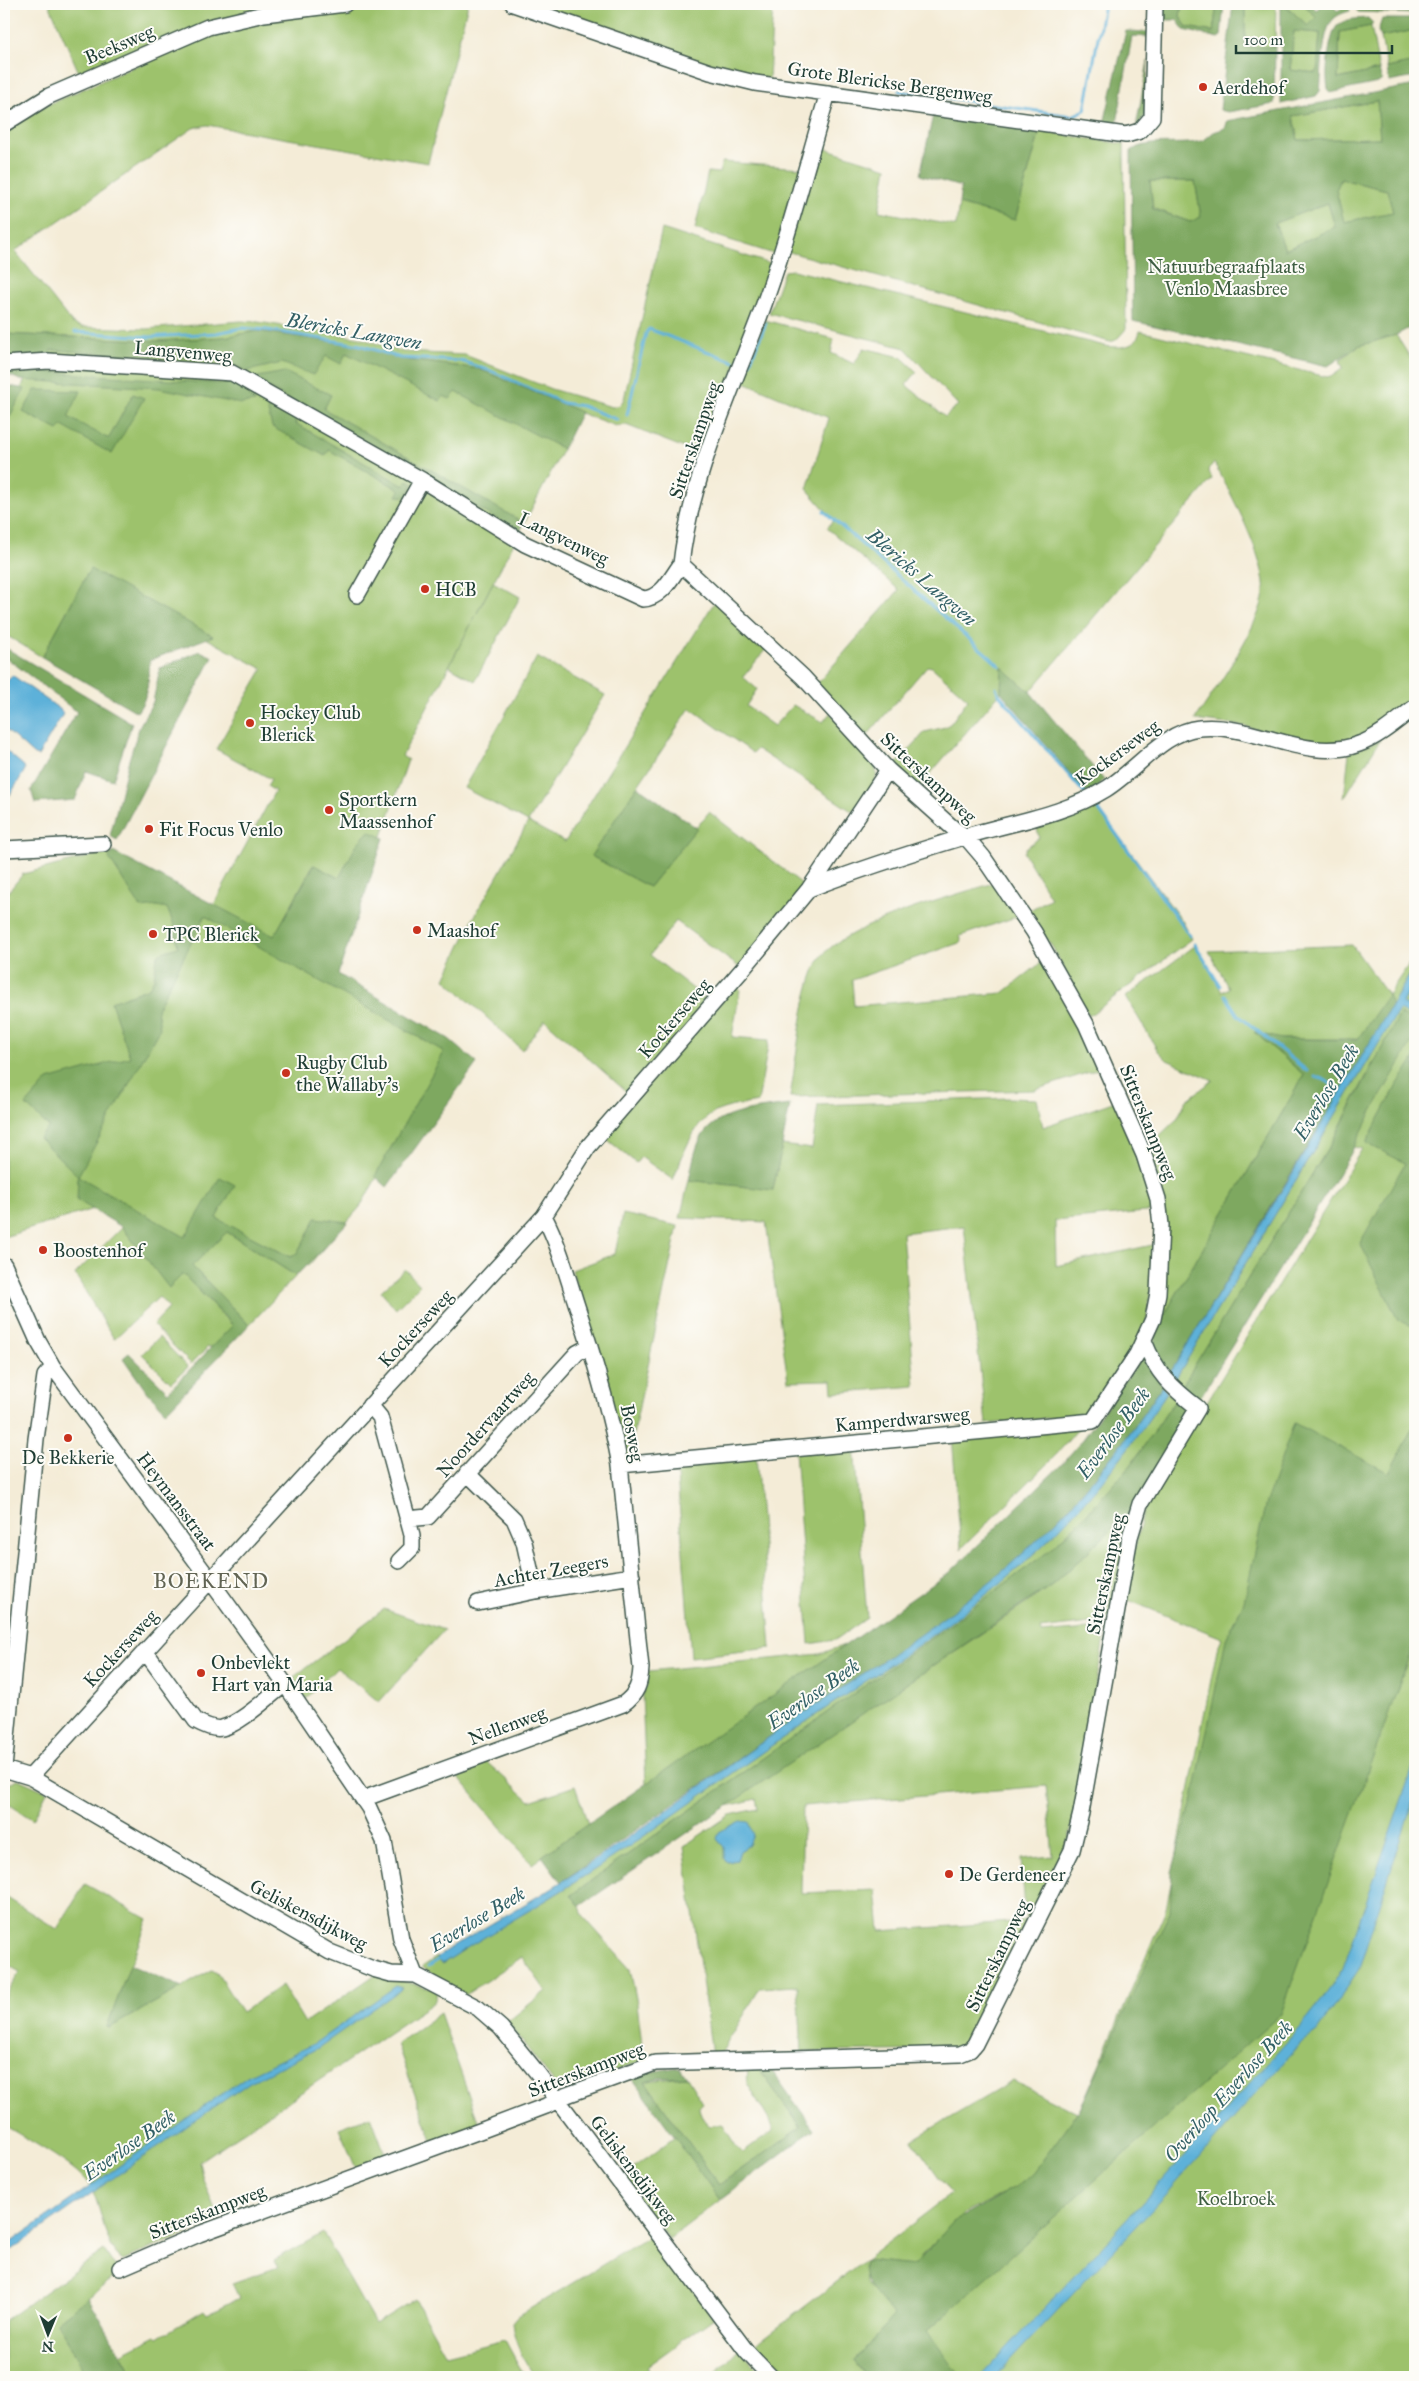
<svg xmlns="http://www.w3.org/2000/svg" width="1419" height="2381" font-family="'IM FELL Great Primer',serif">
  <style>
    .green { fill: #9dc26c; stroke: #5e8050; fill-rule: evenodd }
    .forest { fill: #7ea860; stroke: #4e724a; fill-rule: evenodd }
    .water { fill: #5db1d9; stroke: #3e7786 }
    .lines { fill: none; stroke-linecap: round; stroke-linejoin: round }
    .stream { stroke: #5db1d9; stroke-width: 3 }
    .minor-casing { stroke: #3f574c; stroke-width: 18 }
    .minor { stroke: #fff; stroke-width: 15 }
    .poi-dot { fill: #c8321e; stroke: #fdfcf7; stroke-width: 2 }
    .labels { text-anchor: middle; stroke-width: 4; stroke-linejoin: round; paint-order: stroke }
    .street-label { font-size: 19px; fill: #1f3d34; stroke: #fdfcf7 }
    .poi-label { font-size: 19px; fill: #1f3d34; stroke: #fdfcf7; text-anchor: start }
    .park-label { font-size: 19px; fill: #3e5e42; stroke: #fdfcf7 }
    .water-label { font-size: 20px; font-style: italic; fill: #326066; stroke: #fdfcf7 }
    .quarter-label { font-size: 21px; letter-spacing: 1px; fill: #626554; stroke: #fdfcf7 }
  </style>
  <rect width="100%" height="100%" fill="#fdfcf7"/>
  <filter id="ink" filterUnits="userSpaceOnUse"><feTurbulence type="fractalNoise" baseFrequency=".02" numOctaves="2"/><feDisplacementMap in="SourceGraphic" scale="10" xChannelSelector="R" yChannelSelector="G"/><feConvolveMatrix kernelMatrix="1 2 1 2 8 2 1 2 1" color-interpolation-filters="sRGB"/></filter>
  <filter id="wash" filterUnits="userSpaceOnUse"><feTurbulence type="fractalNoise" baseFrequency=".0096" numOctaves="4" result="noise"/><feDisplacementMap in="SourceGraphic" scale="20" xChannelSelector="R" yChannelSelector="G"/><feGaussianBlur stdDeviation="1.12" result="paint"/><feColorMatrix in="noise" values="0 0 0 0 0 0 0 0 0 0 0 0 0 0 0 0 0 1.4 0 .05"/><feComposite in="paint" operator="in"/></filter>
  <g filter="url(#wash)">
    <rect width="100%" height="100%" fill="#f4ecd7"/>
    <path class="green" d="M49 4H306L80 75Z
      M394 4H468L428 163 207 125 193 128 15 251 72 323 81 327 146 329 241 321 258 322 360 338 403 352 465 355 551 389 612 407 620 405 624 399 662 229 774 265 702 455 626 425 616 426 575 411 479 369 400 359 363 346 345 344 257 331 224 337 161 341 4 334V133L38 109 206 35C267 16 331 12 394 4Z
      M528 4H773L769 80 728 72Z
      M1182 4H1217L1213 32 1187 27 1180 17Z
      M1245 4H1276L1275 47H1245Z
      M1288 4H1303L1316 17 1308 26 1286 6Z
      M1360 4H1415V9L1360 7Z
      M1371 26 1379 70 1338 79 1340 32Z
      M1415 30V62L1387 68 1381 37Z
      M1294 31 1320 33 1317 73 1290 70Z
      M1377 101 1380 138 1298 140 1293 116Z
      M1040 131 1124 144 1126 329 1116 340 1110 342 786 251 821 147 887 168 879 211 956 226 959 204 1015 220Z
      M722 162 802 168 777 255 695 229 708 172 719 173Z
      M1341 179 1387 190 1393 212 1344 222 1336 190Z
      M1150 181H1195L1201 217 1190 222 1153 208Z
      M1328 203 1335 227 1285 250 1275 223Z
      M793 270 1105 346C1120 348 1136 349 1140 331L1327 377 1334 375 1343 368 1340 360 1358 346 1396 335 1415 365V702L1368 736 1324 746 1243 726 1195 720C1214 691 1260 626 1264 593 1268 563 1230 491 1214 463L1208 469 1212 479 1030 692 1002 667 1001 692 917 789 894 767 925 732 945 727 951 723 968 699 932 667 927 666 865 738 816 685 899 590 827 528 834 520 807 489 829 418 742 381 765 320 834 339 831 353 854 364 864 348 901 357 917 372 906 385 945 417 958 405 905 348 769 313 784 271Z
      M44 342 326 356 346 353 362 360 439 379 563 449 402 756 408 760 381 839 348 883 313 865 269 946 450 1048 360 1207 308 1266 232 1227 227 1232 296 1276 249 1325 192 1266 93 1209 4 1237V897L23 874 107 852 212 908 275 791 267 786 271 779 216 749 263 669 87 574 42 657 4 634V422Z
      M493 582 520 597 475 681 449 666Z
      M715 601 766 649 743 677 757 689 746 706 774 726 793 705 823 722 830 713C841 725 881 760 876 777 873 788 860 802 853 812L757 749 753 753 690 708 591 856 649 887 709 812 806 887 739 967 676 921 650 955 710 1002 629 1094 545 1020 522 1050 445 979 472 921 528 822 464 788 537 657 605 695 528 822 565 842Z
      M1380 740 1344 798 1349 753Z
      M1095 804 1183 922 1192 939 1089 1016 1053 948 1028 911 1051 898 1024 853 1026 848 1039 838 1036 824 1079 811Z
      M994 883 1019 916 960 936 962 942 852 980 854 1006 1003 993 1047 958 1105 1067 1035 1090 790 1097C797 1057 801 998 818 962 835 927 956 895 994 883Z
      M1196 945 1222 992 1229 988 1209 951 1352 945 1388 995 1415 955V966L1397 996 1404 997 1409 988 1415 991V2377H941L854 2361 866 2377H780L751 2348 951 2194 912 2140 1013 2081 1077 2113 1048 2154 1074 2123 1166 1909 1217 1649 1222 1638 1123 1598 1146 1501 1362 1149 1351 1146 1373 1063 1332 1142 1180 1389 1173 1383 1370 1058 1358 1039H1281L1256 1033 1304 1075 1155 1331 1163 1281 1145 1143 1158 1137 1177 1119 1186 1101 1213 1080 1167 1060 1158 1051 1126 997ZM1031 2175 1023 2185 919 2258 965 2213 1015 2187ZM865 2260 913 2265 879 2297 866 2283Z
      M735 986 740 990 732 1037 769 1040 758 1102C747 1104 734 1105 723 1109 693 1118 684 1154 673 1180L641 1157 636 1163 603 1136Z
      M1008 1098 1037 1099 1043 1127 1118 1100 1155 1211 1055 1221 1056 1266 1157 1244 1146 1325 1129 1357 1089 1414 986 1424 964 1226 902 1233 915 1386 833 1393 832 1380 788 1381 766 1222 680 1218 689 1180 773 1190 782 1145 812 1149 818 1105Z
      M623 1214 678 1226 628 1458H625L572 1270 615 1254Z
      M122 1227 169 1287 183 1274 233 1326 212 1347H208L191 1364 153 1325 169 1308 159 1297 114 1339 75 1274Z
      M405 1269 420 1285 396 1309 381 1291Z
      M159 1337 188 1367 171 1383 142 1354Z
      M1167 1392 1176 1399 1131 1465 1081 1520 1049 1551 954 1622 571 1895 580 1906 583 1916 630 1969 637 2003 644 2061 559 2089 507 2022 546 1991 522 1957 465 1995 422 1967 437 1957 442 1964C482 1936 525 1914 566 1888 646 1837 722 1779 800 1726 868 1679 939 1634 1002 1582 1067 1528 1122 1462 1167 1392Z
      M1083 1423 1057 1454 961 1549 952 1436Z
      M854 1445 867 1618 835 1640 809 1644 795 1451Z
      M756 1455 771 1648 691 1657 676 1462Z
      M1133 1509 1113 1613 1107 1621 1040 1629 1041 1633 1100 1628 1105 1632 1075 1813 1069 1838 1058 1867 968 2046 952 2050 802 2052 798 1986 760 1988 720 2055H712L684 1846 730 1815 758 1809 756 1799 723 1807 1027 1603 1056 1582ZM1046 1786 1053 1856 1021 1859 1026 1921 880 1931 876 1890 801 1893 803 1806ZM717 1839 749 1845 740 1851 737 1860 727 1862 724 1847Z
      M384 1609 444 1630 379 1702 337 1668 306 1699 291 1679Z
      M4 1640 12 1641 6 1680H4Z
      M844 1645 829 1658 646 1784 642 1695 647 1685 648 1671 820 1654Z
      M481 1757 530 1801 575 1786 588 1824 532 1864 450 1768Z
      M18 1779 47 1792 33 1820 10 1805 4 1815V1785Z
      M85 1884 148 1919 107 2027 109 2028 212 1970 217 1973 242 2012 282 1985 305 2023 376 1974 436 1990C438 2001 433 2003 424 2009L199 2162 203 2179 219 2220 123 2260C102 2247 103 2200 86 2181 71 2162 26 2139 4 2125V1997L20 1972 4 1963V1896L57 1929Z
      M440 2013 479 2124 432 2141 397 2044Z
      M748 2065H756L801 2127 719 2185 645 2081 687 2077 703 2103 699 2107C699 2115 705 2122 710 2126L722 2124 736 2146 743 2153 773 2131V2127L747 2083Z
      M371 2116 387 2159 357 2171 339 2128Z
      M675 2137 720 2200 669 2239 622 2176Z
      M323 2233 375 2324 415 2299 446 2355 505 2340 525 2377H134L121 2354 156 2336 158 2338 204 2310 207 2314 239 2298 232 2283 278 2267 274 2260Z
      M650 2236 653 2237 714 2318 647 2366 654 2377H535C524 2360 514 2344 512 2323L518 2316Z
      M104 2250 111 2261 121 2272 57 2322 88 2377H4V2321Z
      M739 2348 766 2377H719L716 2373Z"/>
    <path class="forest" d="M1161 4H1182L1180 17 1187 27 1213 32 1217 4H1224L1221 36 1218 38 1184 30 1177 20H1161Z
      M1233 4H1245V47H1275L1274 104 1228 112 1220 110Z
      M1281 4H1288L1286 6 1308 26 1316 17 1303 4H1311L1316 10 1323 4H1332L1337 11 1348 4 1350 11C1342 13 1334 16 1330 24 1322 38 1322 74 1320 91L1316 96 1281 104ZM1294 31 1320 33 1317 73 1290 70Z
      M1352 4H1360L1361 7 1415 9V14L1358 12Z
      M1368 18 1373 23 1371 26 1340 32 1338 79 1379 70 1382 80 1378 83 1330 93C1323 84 1329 32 1338 25 1347 18 1357 19 1368 18Z
      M1382 19H1415V30L1381 37 1378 31Z
      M1126 31 1151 32V37L1132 36 1117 123 1110 129 1103 128Z
      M1148 61 1146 115 1136 127Z
      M1415 62V77L1389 82 1387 68Z
      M1415 85V325L1396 335 1358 346 1328 366 1133 321 1131 151C1151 138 1178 147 1201 141 1206 140 1209 135 1214 132 1221 129 1227 130 1227 121ZM1377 101 1380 138 1298 140 1293 116ZM1341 179 1387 190 1393 212 1344 222 1336 190ZM1150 181H1195L1201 217 1190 222 1153 209ZM1328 203 1335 227 1285 250 1275 223Z
      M933 115 1040 131 1015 220 959 204 961 187 920 175Z
      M257 331 363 346 400 359 479 369 581 412 563 449 456 392 450 399 443 396 440 401 346 353 341 364 326 356 313 375 282 363 247 371 228 361 51 350 50 358 4 361V334L161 341 224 337Z
      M49 364V372L227 384 228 376 251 388 255 402 241 404 159 388 20 380 4 373V370Z
      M285 372 331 395 324 409 524 523 520 532 252 378Z
      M4 385 25 389 4 427Z
      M35 390 81 391 68 417 107 438H109L133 394 144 398 112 454 62 426 58 430 23 412Z
      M270 403H277L298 416 295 423 404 486 408 480 413 483 408 497 397 496 400 490 329 450 325 456 272 427 267 407Z
      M90 569 213 636 150 660C148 679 149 697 137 712L42 657Z
      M4 647 132 723 113 780 86 771 75 800 35 803 31 790 77 712 4 656Z
      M200 651 213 657 117 840 110 836 128 763 140 725 153 702 160 668Z
      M1002 667 1030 692 1104 780 1089 796 1001 692Z
      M637 786 697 828 649 887 591 856Z
      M369 831 384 838 338 974 449 1039 477 1063 387 1187 375 1176 442 1056 443 1051 205 916 157 1009 160 1028 78 1176 185 1237 220 1177 235 1185 216 1218 290 1257 297 1254 316 1218 348 1222 296 1276 227 1232 192 1266 249 1325 166 1412 144 1388 123 1358 129 1353 168 1392 233 1325 183 1274 169 1288 122 1227 77 1200 78 1176 39 1138 49 1127 26 1105 48 1080 130 1057 111 1002 149 988 154 979 157 957 160 953 178 947 174 925 167 908 157 906 141 908 109 858 113 852 274 936 314 865 339 878 357 844Z
      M1388 995 1392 1005 1386 1017 1167 1378 1154 1356 1155 1331 1304 1075 1254 1032 1281 1039 1357 1040Z
      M1400 1014 1415 1022V1037L1372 1111 1350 1155 1198 1401 1180 1389 1332 1142Z
      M1415 1058V1327L1398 1320 1360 1243 1405 1163 1366 1143 1396 1087Z
      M790 1105 773 1190 689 1180C692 1166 694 1151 701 1138 716 1110 763 1109 790 1105Z
      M1144 1354 1162 1386C1116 1456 1062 1522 997 1576 929 1633 852 1681 778 1731 706 1781 634 1832 561 1882L542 1856 949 1573 1061 1465 1084 1438Z
      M1176 1399 1191 1411 1133 1509 1056 1582 580 1906 571 1895 954 1622 1049 1551 1081 1520 1131 1465Z
      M1294 1423 1389 1473 1415 1423V1640L1281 2014 927 2331 961 2377H866L854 2361 895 2315C881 2299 860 2284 865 2260L915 2265 953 2222 1015 2187 1033 2173 1081 2108 1170 1911 1172 1872 1193 1798 1226 1639 1244 1602 1266 1502Z
      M130 1965 182 1987 109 2028 107 2027Z
      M767 2064 814 2129 720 2200 630 2075 680 2067 687 2077 657 2078 645 2081 719 2185 801 2127 756 2065Z
      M88 2297 134 2377H88L57 2322Z"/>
    <path class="water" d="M12 675 61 710 63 714 38 756 34 755 4 728V686Z
      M4 749 24 766 25 770 10 795 4 799Z
      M1415 966V979L1402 1003 1415 1012V1019L1399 1010 1173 1383 1167 1378 1292 1174Z
      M1162 1386 1167 1392C1122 1462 1067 1528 1002 1582 939 1634 868 1679 800 1726 722 1779 646 1838 566 1888 525 1914 482 1937 442 1964L437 1957C478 1930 520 1908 561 1882 640 1833 714 1775 791 1722 861 1675 933 1629 997 1576 1062 1522 1116 1457 1162 1386Z
      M1415 1761V1795L1359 1969 1317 2032 1300 2044 1164 2197 995 2377H980C1067 2283 1156 2190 1241 2093 1276 2052 1316 2015 1343 1968Z
      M740 1821 748 1822 753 1835 749 1845 740 1851 737 1860 727 1862 724 1859V1847L717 1839 719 1832Z
      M396 1986 403 1988 318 2048 250 2082 4 2255V2247L247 2076 315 2043Z"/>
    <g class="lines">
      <path class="stream" d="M899 91 1072 116 1085 110 1104 4
        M75 332 150 337 216 333 242 328 267 330 360 345 400 358 461 361 491 371 563 403 582 406 618 420
        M750 363 766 323
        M627 415 646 333 649 329 735 362
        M824 511 1000 666
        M996 687 998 693 1085 794
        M1096 806 1190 936
        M1195 944 1220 986
        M1225 995 1238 1015 1307 1071
        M1315 1077 1323 1079 1333 1085
        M429 1966 441 1958"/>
    </g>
  </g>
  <g filter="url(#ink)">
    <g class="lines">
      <g class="minor-casing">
        <path id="minor" d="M513 4 710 72 755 83 1126 135 1140 131 1152 117 1155 4
          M4 124 49 96 208 27 264 14 345 4
          M4 364 49 361 232 373 422 480 525 544 643 599C662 598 671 578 681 564
          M681 564C691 477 730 395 760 315 787 243 806 167 828 93
          M357 595 422 480
          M4 849 103 844
          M809 889C860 869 914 852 967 836 1013 822 1064 815 1106 789 1135 771 1165 731 1199 728 1253 722 1305 764 1359 744 1379 737 1398 720 1415 707
          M4 1265 38 1341 53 1367 210 1580 285 1684 369 1808 384 1841 401 1939 415 1975
          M370 1405 380 1417 412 1535V1548L399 1561
          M620 1465 1093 1421 1137 1354 1153 1319 1158 1293 1161 1225 1158 1199 1144 1155 1086 1024 1034 932 983 857 965 836 954 829 888 770 803 677 681 564
          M467 1473 514 1519 524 1542 535 1591
          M407 1519 428 1517 577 1353 590 1346
          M478 1603 535 1591 632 1576
          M145 1651 196 1721C204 1725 213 1730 222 1728 242 1723 269 1696 285 1684
          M4 1768 36 1439 45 1376 53 1367
          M4 1769 30 1777 330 1952 373 1969 391 1974 415 1975 478 2008 501 2028 539 2075 747 2352 771 2377
          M30 1777 544 1216 588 1147 742 970 809 889 888 770
          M363 1799 623 1704C637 1694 640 1684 641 1668L620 1465C610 1411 594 1358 577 1306 567 1275 559 1245 544 1216
          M120 2268 199 2234 485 2129 546 2106 567 2095 655 2063 960 2054 970 2050 975 2044 1072 1850 1081 1813 1130 1537 1140 1504 1198 1408C1171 1387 1157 1374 1144 1341"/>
      </g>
      <use href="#minor" class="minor"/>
    </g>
  </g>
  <g class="poi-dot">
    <circle cx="1203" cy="87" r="5"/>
    <circle cx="425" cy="589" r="5"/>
    <circle cx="250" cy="723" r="5"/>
    <circle cx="329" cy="810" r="5"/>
    <circle cx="149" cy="829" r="5"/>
    <circle cx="417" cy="930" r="5"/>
    <circle cx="153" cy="934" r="5"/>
    <circle cx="286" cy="1073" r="5"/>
    <circle cx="43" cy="1250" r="5"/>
    <circle cx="68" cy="1438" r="5"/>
    <circle cx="201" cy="1673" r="5"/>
    <circle cx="949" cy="1874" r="5"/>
  </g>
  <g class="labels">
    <g class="street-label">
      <text transform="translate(119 44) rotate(-23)" y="7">Beeksweg</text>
      <text transform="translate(890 82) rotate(8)" y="7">Grote Blerickse Bergenweg</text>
      <text transform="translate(183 351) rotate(5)" y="7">Langvenweg</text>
      <text transform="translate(694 440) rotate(-71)" y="7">Sitterskampweg</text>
      <text transform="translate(564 538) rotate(26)" y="7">Langvenweg</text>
      <text transform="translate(1117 752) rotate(-36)" y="7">Kockerseweg</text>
      <text transform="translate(929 777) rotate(43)" y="7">Sitterskampweg</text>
      <text transform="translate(674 1018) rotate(-49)" y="7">Kockerseweg</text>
      <text transform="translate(1149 1122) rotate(68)" y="7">Sitterskampweg</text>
      <text transform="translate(415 1328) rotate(-47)" y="7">Kockerseweg</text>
      <text transform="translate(902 1419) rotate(-5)" y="7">Kamperdwarsweg</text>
      <text transform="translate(485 1424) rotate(-48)" y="7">Noordervaartweg</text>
      <text transform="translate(633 1433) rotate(79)" y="7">Bosweg</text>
      <text transform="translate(177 1501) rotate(53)" y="7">Heymansstraat</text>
      <text transform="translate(551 1570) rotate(-10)" y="7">Achter Zeegers</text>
      <text transform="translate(1105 1574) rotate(-78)" y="7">Sitterskampweg</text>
      <text transform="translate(120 1648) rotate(-47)" y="7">Kockerseweg</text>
      <text transform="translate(507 1725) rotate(-20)" y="7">Nellenweg</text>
      <text transform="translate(309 1914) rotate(28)" y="7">Geliskensdijkweg</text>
      <text transform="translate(997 1955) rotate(-64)" y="7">Sitterskampweg</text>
      <text transform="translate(586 2069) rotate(-21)" y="7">Sitterskampweg</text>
      <text transform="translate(634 2169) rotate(53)" y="7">Geliskensdijkweg</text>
      <text transform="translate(207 2211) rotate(-21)" y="7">Sitterskampweg</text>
    </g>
    <g class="poi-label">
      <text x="1213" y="94">Aerdehof</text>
      <text x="435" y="596">HCB</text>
      <text x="260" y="719">Hockey Club<tspan x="260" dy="22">Blerick</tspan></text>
      <text x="339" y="806">Sportkern<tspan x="339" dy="22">Maassenhof</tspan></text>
      <text x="159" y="836">Fit Focus Venlo</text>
      <text x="427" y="937">Maashof</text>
      <text x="163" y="941">TPC Blerick</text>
      <text x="296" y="1069">Rugby Club<tspan x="296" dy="22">the Wallaby's</tspan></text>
      <text x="53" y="1257">Boostenhof</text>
      <text x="68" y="1464" text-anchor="middle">De Bekkerie</text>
      <text x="211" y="1669">Onbevlekt<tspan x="211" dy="22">Hart van Maria</tspan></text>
      <text x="959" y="1881">De Gerdeneer</text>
    </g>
    <g class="park-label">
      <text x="1226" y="273">Natuurbegraafplaats<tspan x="1226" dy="22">Venlo Maasbree</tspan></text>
      <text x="1236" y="2205">Koelbroek</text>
    </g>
    <g class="water-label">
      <text transform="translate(354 331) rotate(10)" y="7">Blericks Langven</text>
      <text transform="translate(922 577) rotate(41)" y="7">Blericks Langven</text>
      <text transform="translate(1326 1092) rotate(-59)" y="7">Everlose Beek</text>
      <text transform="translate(1113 1433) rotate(-53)" y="7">Everlose Beek</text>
      <text transform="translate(813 1694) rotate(-35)" y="7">Everlose Beek</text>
      <text transform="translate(477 1919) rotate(-31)" y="7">Everlose Beek</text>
      <text transform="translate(1228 2091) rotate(-48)" y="7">Overloop Everlose Beek</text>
      <text transform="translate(129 2145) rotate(-35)" y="7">Everlose Beek</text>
    </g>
    <g class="quarter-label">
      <text x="211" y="1588">BOEKEND</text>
    </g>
  </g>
  <rect width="1419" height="2381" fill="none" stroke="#fdfcf7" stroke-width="20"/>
  <g transform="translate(48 2334) rotate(181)" stroke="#fdfcf7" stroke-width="4" paint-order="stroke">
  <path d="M0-4L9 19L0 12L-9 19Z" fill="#1f3d34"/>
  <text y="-8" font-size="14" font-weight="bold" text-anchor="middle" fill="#1f3d34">N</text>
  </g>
  <path d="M1236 45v8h156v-8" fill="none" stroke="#1f3d34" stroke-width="2.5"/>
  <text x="1244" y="45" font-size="15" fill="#1f3d34" stroke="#fdfcf7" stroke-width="4" paint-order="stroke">100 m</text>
</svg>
